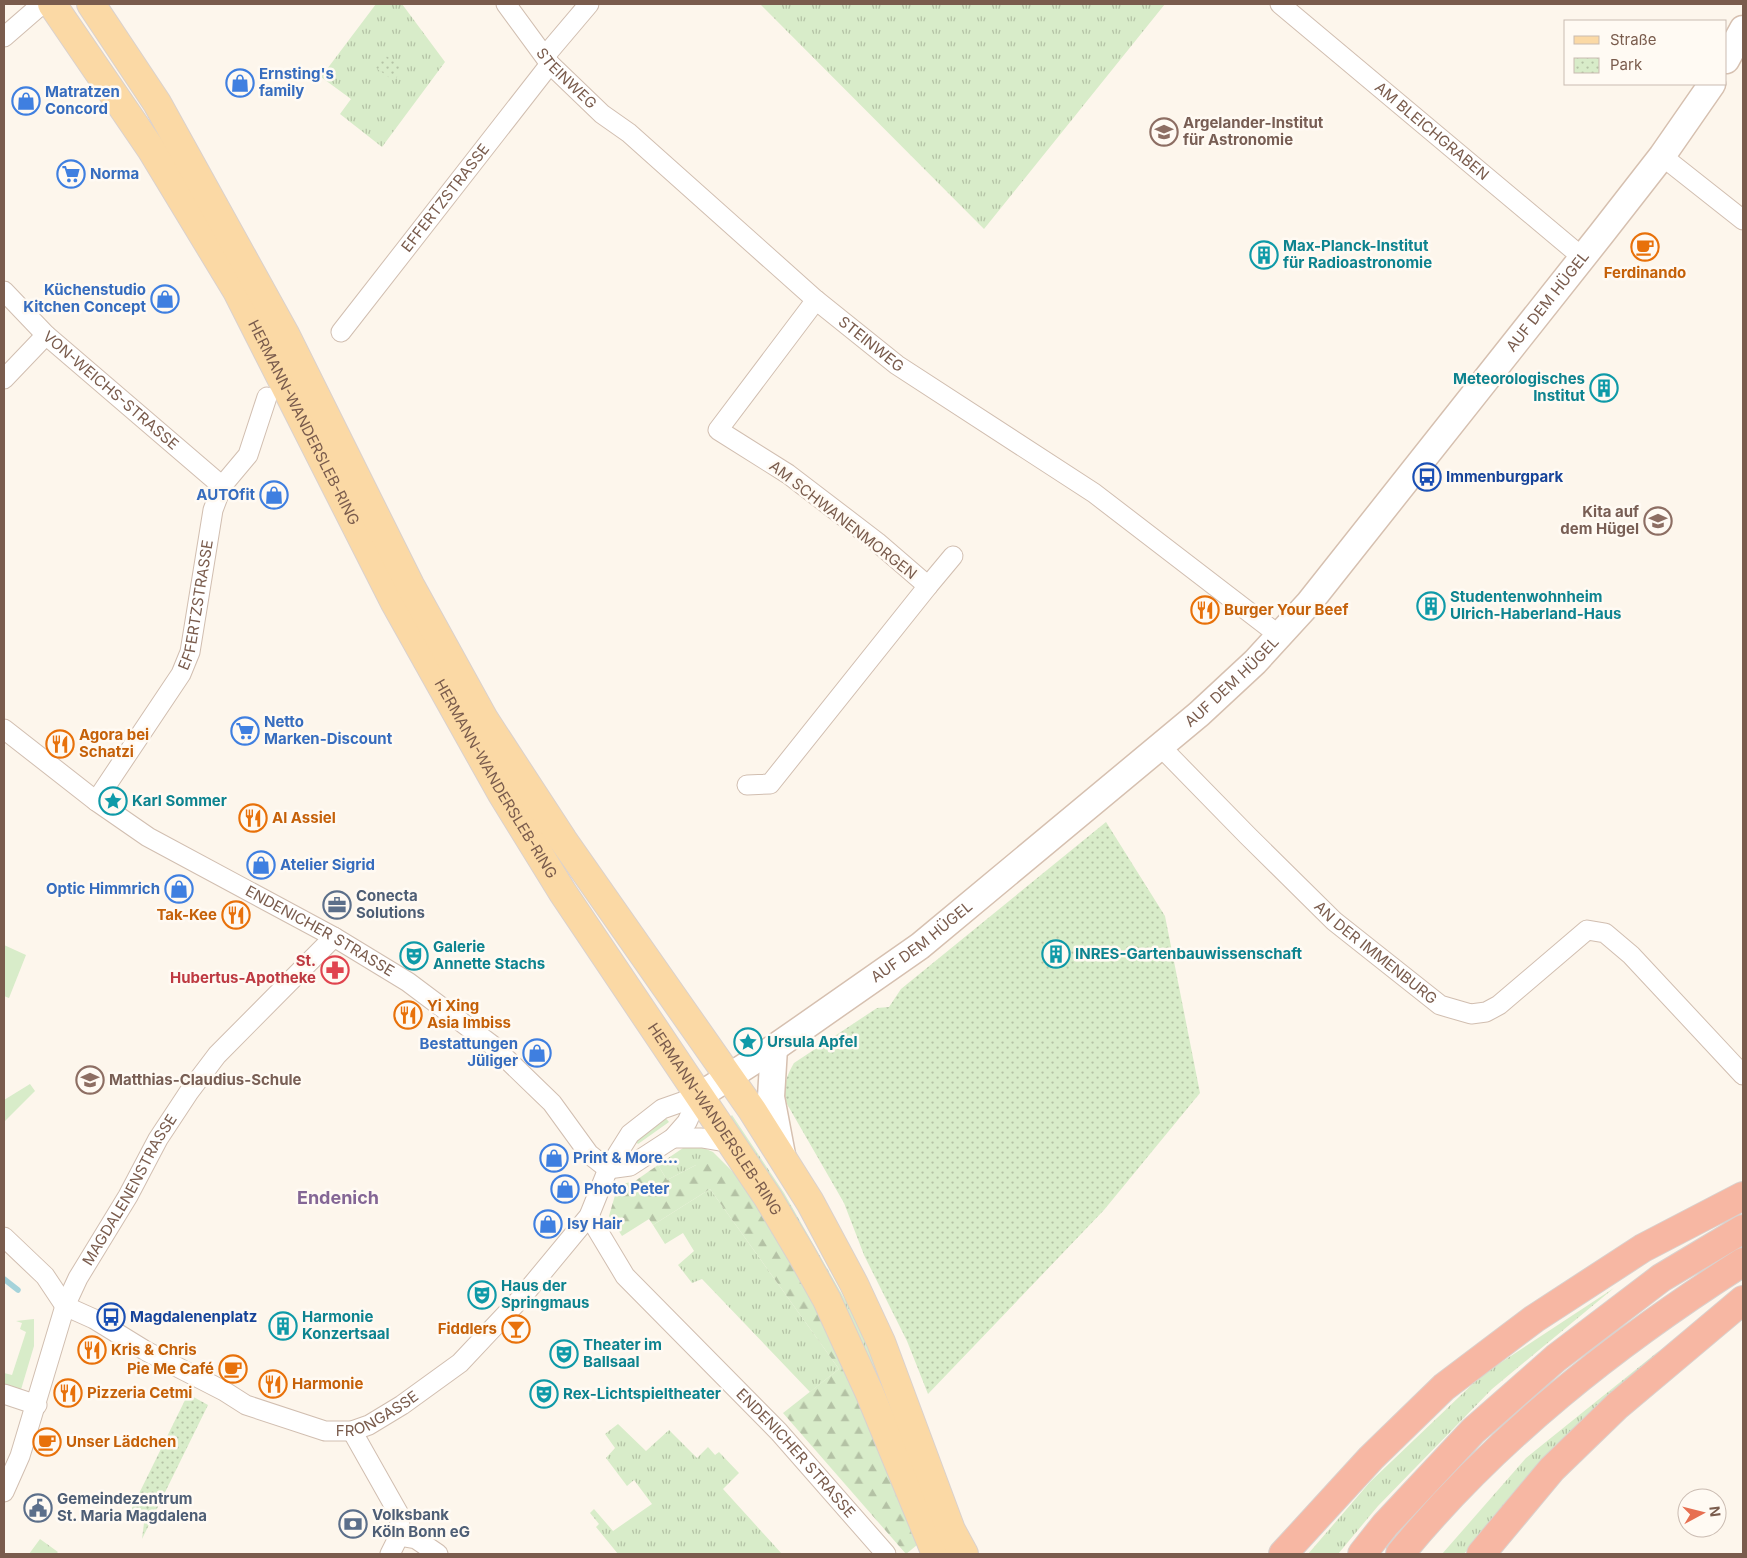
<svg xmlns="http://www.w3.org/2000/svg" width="1747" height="1558" font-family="Inter,sans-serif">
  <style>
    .grass { fill: url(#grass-tufts) }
    .forest { fill: url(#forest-firs) }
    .park { fill: url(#park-dots) }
    .garden { fill: #d8ecc9 }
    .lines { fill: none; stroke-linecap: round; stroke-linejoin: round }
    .stream { stroke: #a5d3da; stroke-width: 5.5 }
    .street-casing { stroke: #d1beb0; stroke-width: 21 }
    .secondary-casing { stroke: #d6c0b0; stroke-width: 29 }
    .primary-casing { stroke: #dad1cd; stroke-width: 30 }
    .highway-casing { stroke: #dad1cd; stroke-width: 30 }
    .street { stroke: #fff; stroke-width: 19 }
    .secondary { stroke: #fff; stroke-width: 26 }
    .primary { stroke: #fbd9a5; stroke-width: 28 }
    .highway { stroke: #f7b7a3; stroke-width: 28 }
    .labels { text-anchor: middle; stroke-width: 5; stroke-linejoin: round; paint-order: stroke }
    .shop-label { font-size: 15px; font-weight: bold; fill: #366cbe; stroke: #fffaf3; text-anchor: start }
    .street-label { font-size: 15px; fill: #7a5c4d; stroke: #fffaf3 }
    .education-label { font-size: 15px; font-weight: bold; fill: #785e54; stroke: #fffaf3; text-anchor: start }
    .culture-label { font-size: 15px; font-weight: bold; fill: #0d838f; stroke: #fffaf3; text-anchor: start }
    .food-label { font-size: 15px; font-weight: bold; fill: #c56008; stroke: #fffaf3; text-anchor: start }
    .transit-label { font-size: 15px; font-weight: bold; fill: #164399; stroke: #fffaf3; text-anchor: start }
    .service-label { font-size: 15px; font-weight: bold; fill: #4e5e75; stroke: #fffaf3; text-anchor: start }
    .health-label { font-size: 15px; font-weight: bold; fill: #be3a42; stroke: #fffaf3; text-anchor: end }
    .quarter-label { font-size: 18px; font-weight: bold; fill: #846695; stroke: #fffaf3 }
  </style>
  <defs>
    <pattern id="grass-tufts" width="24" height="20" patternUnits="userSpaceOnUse" patternTransform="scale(1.25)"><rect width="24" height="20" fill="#d8ecc9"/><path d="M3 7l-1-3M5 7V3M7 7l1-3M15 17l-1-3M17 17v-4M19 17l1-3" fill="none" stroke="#b4c2a5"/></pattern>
    <pattern id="forest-firs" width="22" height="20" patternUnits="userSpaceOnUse" patternTransform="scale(1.25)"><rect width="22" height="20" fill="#d8ecc9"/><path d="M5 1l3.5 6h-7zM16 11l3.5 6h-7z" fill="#b4c2a5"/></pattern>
    <pattern id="park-dots" width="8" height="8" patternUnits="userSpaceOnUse" patternTransform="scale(1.25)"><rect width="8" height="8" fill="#d8ecc9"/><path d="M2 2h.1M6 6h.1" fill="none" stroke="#b4c2a5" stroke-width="1.8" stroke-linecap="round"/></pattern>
  </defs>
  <rect width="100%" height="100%" fill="#fdf6ec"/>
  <path class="grass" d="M376 4H402L445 62 382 147 340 114 351 99 321 77Z
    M760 4H1165L984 229Z
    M732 1115 784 1193 872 1347 926 1490 729 1118Z
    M664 1116 669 1122 638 1144 635 1141Z
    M699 1146 713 1152 737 1176 696 1165 667 1180 658 1165 683 1148Z
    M710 1189 839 1369 810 1392 702 1279 692 1283 678 1265 694 1251 683 1233 665 1244 653 1225Z
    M1614 1288 1492 1389 1378 1506 1338 1554H1308L1370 1482 1482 1375Z
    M1660 1350 1545 1459 1464 1554H1442L1526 1458Z
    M618 1424 646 1451 669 1430 697 1458 708 1447 715 1455 719 1452 739 1473 723 1489 782 1554H618L596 1527 599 1524 590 1513 594 1509 613 1531 652 1504 634 1480 627 1486 606 1458 615 1448 605 1434Z
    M40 1539 58 1552 56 1554H29Z"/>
  <path class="forest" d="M715 1163 737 1176 822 1302 922 1541 906 1554 783 1413 839 1369 710 1189 653 1225 649 1219 622 1236 609 1216 618 1185 635 1181 658 1165 667 1180 696 1165Z"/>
  <path class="park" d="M385 55 403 68 394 81 376 68Z
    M1106 822 1165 916 1200 1093 1104 1210 928 1394 907 1341 864 1255 844 1203 787 1104C782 1088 786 1077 794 1063L877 1008 889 1007 901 989Z
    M188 1394 208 1405 142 1539 144 1523 133 1517 129 1522 126 1520Z"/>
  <path class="garden" d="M4 945 26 955 9 998 4 996Z
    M30 1084 35 1091 4 1122V1100Z
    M34 1319V1346L20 1393 4 1387V1373L12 1375 26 1332 20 1329 22 1323 16 1321Z"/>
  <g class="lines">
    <path class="stream" d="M4 1279 18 1290"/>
    <g class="street-casing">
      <g id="street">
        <path id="s1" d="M506 4 550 64 602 114 629 133 816 300 897 365 1094 493 1280 636"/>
        <path id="s2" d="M1280 4 1582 257"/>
        <path d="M4 37 42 4"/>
        <path d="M545 56 589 4"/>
        <path d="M1662 156 1743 220"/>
        <path id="s3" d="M4 291 46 335 222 486"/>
        <path id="s4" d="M341 332 550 64"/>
        <path d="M4 379 46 335"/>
        <path d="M928 586 953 556"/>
        <path id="s5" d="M4 729 96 801 148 837 334 937 408 982 492 1045 552 1103 589 1154 608 1169"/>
        <path id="s6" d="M1160 746 1248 836 1334 921 1440 1005 1471 1014 1486 1012 1499 1005 1587 930 1605 933 1631 955 1743 1075"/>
        <path d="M747 785 770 784 928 586 877 542 788 474 718 430 816 300"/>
        <path id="s7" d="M96 801 181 674 190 652 213 510 222 486 248 455 267 397"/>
        <path d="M673 1138H702L731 1143"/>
        <path d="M608 1169 630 1166 673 1138 687 1122 699 1096"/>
        <path id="s8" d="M589 1216 625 1276 779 1432 886 1554"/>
        <path d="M4 1237 45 1276 65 1306"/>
        <path id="s9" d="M65 1306 94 1319 146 1351 224 1391 246 1405 325 1431H352L369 1425 402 1405 460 1363 522 1297 589 1216 608 1169 630 1134 662 1109 699 1096"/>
        <path d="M4 1394 37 1405"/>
        <path d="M352 1431 400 1516 399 1536 390 1554"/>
        <path id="s10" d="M4 1492 20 1456 65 1306 78 1278 128 1196 158 1139 189 1092 217 1055 334 937"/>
        <path d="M399 1536 416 1539 438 1554"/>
      </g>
    </g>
    <g class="secondary-casing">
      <g id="secondary">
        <path d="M1726 60 1743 29"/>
        <path d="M774 1048 771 1097 782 1155"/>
        <path id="s11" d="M699 1096 774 1048 920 946 1199 714 1255 662 1309 603 1602 233 1662 156 1712 84"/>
      </g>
    </g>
    <g class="primary-casing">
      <g id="primary">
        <path id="s12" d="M52 4 151 149 237 291 395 603 502 794 563 893 768 1198 802 1255 827 1300 870 1394 936 1554"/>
        <path d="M91 4 157 103 285 334 410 585 484 719 563 840 752 1110 810 1202 854 1284 881 1342 951 1530 964 1554"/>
      </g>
    </g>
    <g class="highway-casing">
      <path id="highway" d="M1283 1554 1371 1458 1444 1387 1534 1319 1643 1248 1743 1196
        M1362 1554 1385 1525 1473 1431 1556 1358 1661 1278 1743 1229
        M1400 1554C1496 1437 1616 1343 1743 1262
        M1481 1554 1552 1469 1617 1406 1743 1300"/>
    </g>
    <use href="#street" class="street"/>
    <use href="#secondary" class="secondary"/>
    <use href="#primary" class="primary"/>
    <use href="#highway" class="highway"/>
  </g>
  <defs>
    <g id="shop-ring" transform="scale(1.4375)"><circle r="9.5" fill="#fffaf3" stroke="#3f7fe0" stroke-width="1.5"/><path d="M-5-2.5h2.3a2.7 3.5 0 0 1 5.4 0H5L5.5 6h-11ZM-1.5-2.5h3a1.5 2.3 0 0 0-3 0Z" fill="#3f7fe0"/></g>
    <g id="university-ring" transform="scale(1.4375)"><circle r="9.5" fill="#fffaf3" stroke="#8d6e63" stroke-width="1.5"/><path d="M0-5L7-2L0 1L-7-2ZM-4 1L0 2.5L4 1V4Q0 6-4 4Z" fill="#8d6e63"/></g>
    <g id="supermarket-ring" transform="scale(1.4375)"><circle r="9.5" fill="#fffaf3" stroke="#3f7fe0" stroke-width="1.5"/><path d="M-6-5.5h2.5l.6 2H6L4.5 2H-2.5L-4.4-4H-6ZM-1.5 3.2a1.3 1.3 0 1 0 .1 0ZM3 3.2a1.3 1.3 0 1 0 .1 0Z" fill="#3f7fe0"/></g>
    <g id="cafe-ring" transform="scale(1.4375)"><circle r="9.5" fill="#fffaf3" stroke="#e8710a" stroke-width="1.5"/><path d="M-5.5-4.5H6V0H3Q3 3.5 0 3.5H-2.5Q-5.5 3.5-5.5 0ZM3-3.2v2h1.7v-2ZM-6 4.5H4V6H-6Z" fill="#e8710a"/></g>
    <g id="building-ring" transform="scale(1.4375)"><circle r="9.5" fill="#fffaf3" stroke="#0f9aa8" stroke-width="1.5"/><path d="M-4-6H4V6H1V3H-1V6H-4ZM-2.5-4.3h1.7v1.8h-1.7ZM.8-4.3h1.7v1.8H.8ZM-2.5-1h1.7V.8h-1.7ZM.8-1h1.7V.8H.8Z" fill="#0f9aa8"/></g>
    <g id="bus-ring" transform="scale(1.4375)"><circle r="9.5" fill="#fffaf3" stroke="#1a4fb4" stroke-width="1.5"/><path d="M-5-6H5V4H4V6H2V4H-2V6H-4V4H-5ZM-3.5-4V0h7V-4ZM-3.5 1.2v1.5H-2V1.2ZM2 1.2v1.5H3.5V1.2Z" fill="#1a4fb4"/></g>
    <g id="school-ring" transform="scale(1.4375)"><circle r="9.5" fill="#fffaf3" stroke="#8d6e63" stroke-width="1.5"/><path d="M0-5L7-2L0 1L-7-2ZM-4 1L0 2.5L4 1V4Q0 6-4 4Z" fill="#8d6e63"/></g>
    <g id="restaurant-ring" transform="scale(1.4375)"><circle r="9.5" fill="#fffaf3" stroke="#e8710a" stroke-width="1.5"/><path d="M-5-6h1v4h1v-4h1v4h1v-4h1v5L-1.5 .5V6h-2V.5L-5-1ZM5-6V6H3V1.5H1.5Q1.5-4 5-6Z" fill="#e8710a"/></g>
    <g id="sight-ring" transform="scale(1.4375)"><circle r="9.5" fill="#fffaf3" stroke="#0f9aa8" stroke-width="1.5"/><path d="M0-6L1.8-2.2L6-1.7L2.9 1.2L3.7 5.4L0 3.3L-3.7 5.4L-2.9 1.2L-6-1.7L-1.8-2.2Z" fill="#0f9aa8"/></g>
    <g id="office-ring" transform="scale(1.4375)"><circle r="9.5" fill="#fffaf3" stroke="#5c6f8a" stroke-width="1.5"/><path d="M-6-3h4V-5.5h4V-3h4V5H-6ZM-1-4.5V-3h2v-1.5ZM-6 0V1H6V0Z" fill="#5c6f8a"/></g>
    <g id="theatre-ring" transform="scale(1.4375)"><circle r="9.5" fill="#fffaf3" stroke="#0f9aa8" stroke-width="1.5"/><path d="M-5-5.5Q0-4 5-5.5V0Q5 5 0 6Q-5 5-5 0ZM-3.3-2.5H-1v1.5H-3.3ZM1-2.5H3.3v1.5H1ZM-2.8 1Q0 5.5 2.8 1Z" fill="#0f9aa8"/></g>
    <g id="pharmacy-ring" transform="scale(1.4375)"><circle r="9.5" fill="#fffaf3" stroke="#e0444e" stroke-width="1.5"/><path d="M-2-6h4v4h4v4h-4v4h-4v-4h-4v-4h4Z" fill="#e0444e"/></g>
    <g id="bar-ring" transform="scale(1.4375)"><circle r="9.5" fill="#fffaf3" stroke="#e8710a" stroke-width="1.5"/><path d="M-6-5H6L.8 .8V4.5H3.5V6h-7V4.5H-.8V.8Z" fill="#e8710a"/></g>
    <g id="civic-ring" transform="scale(1.4375)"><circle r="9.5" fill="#fffaf3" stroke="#5c6f8a" stroke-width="1.5"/><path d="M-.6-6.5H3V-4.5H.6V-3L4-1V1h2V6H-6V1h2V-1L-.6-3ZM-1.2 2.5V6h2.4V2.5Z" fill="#5c6f8a"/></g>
    <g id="bank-ring" transform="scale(1.4375)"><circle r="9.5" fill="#fffaf3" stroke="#5c6f8a" stroke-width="1.5"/><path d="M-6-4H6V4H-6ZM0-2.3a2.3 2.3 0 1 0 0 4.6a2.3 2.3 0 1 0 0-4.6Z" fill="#5c6f8a"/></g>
  </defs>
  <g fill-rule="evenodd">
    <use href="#shop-ring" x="240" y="83"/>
    <use href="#shop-ring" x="26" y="101"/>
    <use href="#university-ring" x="1164" y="132"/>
    <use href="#supermarket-ring" x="71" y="174"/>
    <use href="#cafe-ring" x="1645" y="247"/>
    <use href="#building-ring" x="1264" y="255"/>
    <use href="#shop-ring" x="165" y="299"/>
    <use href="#building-ring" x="1604" y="388"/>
    <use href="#bus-ring" x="1427" y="477"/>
    <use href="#shop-ring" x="274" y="495"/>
    <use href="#school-ring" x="1658" y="521"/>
    <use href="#building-ring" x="1431" y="606"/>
    <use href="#restaurant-ring" x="1205" y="610"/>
    <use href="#supermarket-ring" x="245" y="731"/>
    <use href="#restaurant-ring" x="60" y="744"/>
    <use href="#sight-ring" x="113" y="801"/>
    <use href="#restaurant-ring" x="253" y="818"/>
    <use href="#shop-ring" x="261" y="865"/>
    <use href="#shop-ring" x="179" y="889"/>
    <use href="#office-ring" x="337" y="905"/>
    <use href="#restaurant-ring" x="236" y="915"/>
    <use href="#building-ring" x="1056" y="954"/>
    <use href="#theatre-ring" x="414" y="956"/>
    <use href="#pharmacy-ring" x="335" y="970"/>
    <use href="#restaurant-ring" x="408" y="1015"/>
    <use href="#sight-ring" x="748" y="1042"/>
    <use href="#shop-ring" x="537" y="1053"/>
    <use href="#school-ring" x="90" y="1080"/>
    <use href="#shop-ring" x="554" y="1158"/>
    <use href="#shop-ring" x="565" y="1189"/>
    <use href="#shop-ring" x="548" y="1224"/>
    <use href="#theatre-ring" x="482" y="1295"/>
    <use href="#bus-ring" x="111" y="1317"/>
    <use href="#building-ring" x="283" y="1326"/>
    <use href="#bar-ring" x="516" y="1329"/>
    <use href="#restaurant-ring" x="92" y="1350"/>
    <use href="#theatre-ring" x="564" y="1354"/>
    <use href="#cafe-ring" x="233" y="1369"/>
    <use href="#restaurant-ring" x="273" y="1384"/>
    <use href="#restaurant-ring" x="68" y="1393"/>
    <use href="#theatre-ring" x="544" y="1394"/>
    <use href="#cafe-ring" x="47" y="1442"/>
    <use href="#civic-ring" x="38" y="1508"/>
    <use href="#bank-ring" x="353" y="1524"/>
  </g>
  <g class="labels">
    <g class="shop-label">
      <text x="259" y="79">Ernsting's<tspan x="259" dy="17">family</tspan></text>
      <text x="45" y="97">Matratzen<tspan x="45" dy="17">Concord</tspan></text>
      <text x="90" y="179">Norma</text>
      <text x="146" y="295" text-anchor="end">Küchenstudio<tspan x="146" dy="17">Kitchen Concept</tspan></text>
      <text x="255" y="500" text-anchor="end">AUTOfit</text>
      <text x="264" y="727">Netto<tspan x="264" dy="17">Marken-Discount</tspan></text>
      <text x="280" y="870">Atelier Sigrid</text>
      <text x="160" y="894" text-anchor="end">Optic Himmrich</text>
      <text x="518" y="1049" text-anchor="end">Bestattungen<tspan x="518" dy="17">Jüliger</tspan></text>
      <text x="573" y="1163">Print &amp; More...</text>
      <text x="584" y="1194">Photo Peter</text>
      <text x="567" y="1229">Isy Hair</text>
    </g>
    <g class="street-label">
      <text dy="5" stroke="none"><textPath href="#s1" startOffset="96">STEINWEG</textPath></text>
      <text dy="5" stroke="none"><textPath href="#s2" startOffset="198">AM BLEICHGRABEN</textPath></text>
      <text dy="5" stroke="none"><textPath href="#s4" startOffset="170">EFFERTZSTRASSE</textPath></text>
      <text dy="5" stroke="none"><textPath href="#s11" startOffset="1171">AUF DEM HÜGEL</textPath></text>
      <text dy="5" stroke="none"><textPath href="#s1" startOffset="501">STEINWEG</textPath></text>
      <text dy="5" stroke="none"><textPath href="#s3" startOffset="146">VON-WEICHS-STRASSE</textPath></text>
      <text dy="5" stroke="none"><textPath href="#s12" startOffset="489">HERMANN-WANDERSLEB-RING</textPath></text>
      <text transform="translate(843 520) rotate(38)" y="5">AM SCHWANENMORGEN</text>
      <text dy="5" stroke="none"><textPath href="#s7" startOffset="224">EFFERTZSTRASSE</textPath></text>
      <text dy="5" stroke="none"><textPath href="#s11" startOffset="676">AUF DEM HÜGEL</textPath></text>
      <text dy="5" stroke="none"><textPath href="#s12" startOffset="894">HERMANN-WANDERSLEB-RING</textPath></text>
      <text dy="5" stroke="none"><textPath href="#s5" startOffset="376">ENDENICHER STRASSE</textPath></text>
      <text dy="5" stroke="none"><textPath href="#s11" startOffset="271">AUF DEM HÜGEL</textPath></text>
      <text dy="5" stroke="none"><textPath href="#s6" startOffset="299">AN DER IMMENBURG</textPath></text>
      <text dy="5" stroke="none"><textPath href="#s12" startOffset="1299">HERMANN-WANDERSLEB-RING</textPath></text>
      <text dy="5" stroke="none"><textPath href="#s10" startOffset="329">MAGDALENENSTRASSE</textPath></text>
      <text dy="5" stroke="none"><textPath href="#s9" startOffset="346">FRONGASSE</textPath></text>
      <text dy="5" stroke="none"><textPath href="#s8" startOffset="316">ENDENICHER STRASSE</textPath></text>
    </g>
    <g class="education-label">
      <text x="1183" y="128">Argelander-Institut<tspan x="1183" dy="17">für Astronomie</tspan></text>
      <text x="1639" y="517" text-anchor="end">Kita auf<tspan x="1639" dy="17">dem Hügel</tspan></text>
      <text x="109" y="1085">Matthias-Claudius-Schule</text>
    </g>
    <g class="culture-label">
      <text x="1283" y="251">Max-Planck-Institut<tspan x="1283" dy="17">für Radioastronomie</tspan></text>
      <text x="1585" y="384" text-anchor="end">Meteorologisches<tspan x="1585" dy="17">Institut</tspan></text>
      <text x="1450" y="602">Studentenwohnheim<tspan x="1450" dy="17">Ulrich-Haberland-Haus</tspan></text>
      <text x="132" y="806">Karl Sommer</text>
      <text x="433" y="952">Galerie<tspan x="433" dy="17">Annette Stachs</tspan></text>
      <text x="1075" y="959">INRES-Gartenbauwissenschaft</text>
      <text x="767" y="1047">Ursula Apfel</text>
      <text x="501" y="1291">Haus der<tspan x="501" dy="17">Springmaus</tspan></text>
      <text x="302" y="1322">Harmonie<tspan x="302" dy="17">Konzertsaal</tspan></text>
      <text x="583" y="1350">Theater im<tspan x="583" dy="17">Ballsaal</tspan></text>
      <text x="563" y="1399">Rex-Lichtspieltheater</text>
    </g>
    <g class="food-label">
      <text x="1645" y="278" text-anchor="middle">Ferdinando</text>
      <text x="1224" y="615">Burger Your Beef</text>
      <text x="79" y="740">Agora bei<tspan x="79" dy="17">Schatzi</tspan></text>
      <text x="272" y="823">Al Assiel</text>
      <text x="217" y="920" text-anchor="end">Tak-Kee</text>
      <text x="427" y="1011">Yi Xing<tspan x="427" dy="17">Asia Imbiss</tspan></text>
      <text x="497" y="1334" text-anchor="end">Fiddlers</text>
      <text x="111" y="1355">Kris &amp; Chris</text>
      <text x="214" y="1374" text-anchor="end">Pie Me Café</text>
      <text x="292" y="1389">Harmonie</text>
      <text x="87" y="1398">Pizzeria Cetmi</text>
      <text x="66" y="1447">Unser Lädchen</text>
    </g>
    <g class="transit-label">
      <text x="1446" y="482">Immenburgpark</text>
      <text x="130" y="1322">Magdalenenplatz</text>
    </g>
    <g class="service-label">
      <text x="356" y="901">Conecta<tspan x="356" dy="17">Solutions</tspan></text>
      <text x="57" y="1504">Gemeindezentrum<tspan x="57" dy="17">St. Maria Magdalena</tspan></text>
      <text x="372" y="1520">Volksbank<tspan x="372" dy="17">Köln Bonn eG</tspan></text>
    </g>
    <g class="health-label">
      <text x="316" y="966">St.<tspan x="316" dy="17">Hubertus-Apotheke</tspan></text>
    </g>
    <g class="quarter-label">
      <text x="338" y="1204">Endenich</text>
    </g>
  </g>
  <rect width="1747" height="1558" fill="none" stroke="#7a5c4d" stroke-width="10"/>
  <rect x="1564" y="20" width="162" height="65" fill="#fffaf3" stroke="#cabbb1"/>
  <rect x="1574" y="36" width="25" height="8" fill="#fbd9a5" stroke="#cabbb1"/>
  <text x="1610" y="45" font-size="15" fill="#7a5c4d">Straße</text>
  <rect x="1574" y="58" width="25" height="15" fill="url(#park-dots)" stroke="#cabbb1"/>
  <text x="1610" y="70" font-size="15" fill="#7a5c4d">Park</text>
  <g transform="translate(1702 1513) rotate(83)"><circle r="24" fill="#fffaf3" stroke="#cabbb1"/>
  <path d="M0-4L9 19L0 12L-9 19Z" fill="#e76f51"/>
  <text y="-8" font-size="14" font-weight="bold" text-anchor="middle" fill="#7a5c4d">N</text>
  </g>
</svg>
